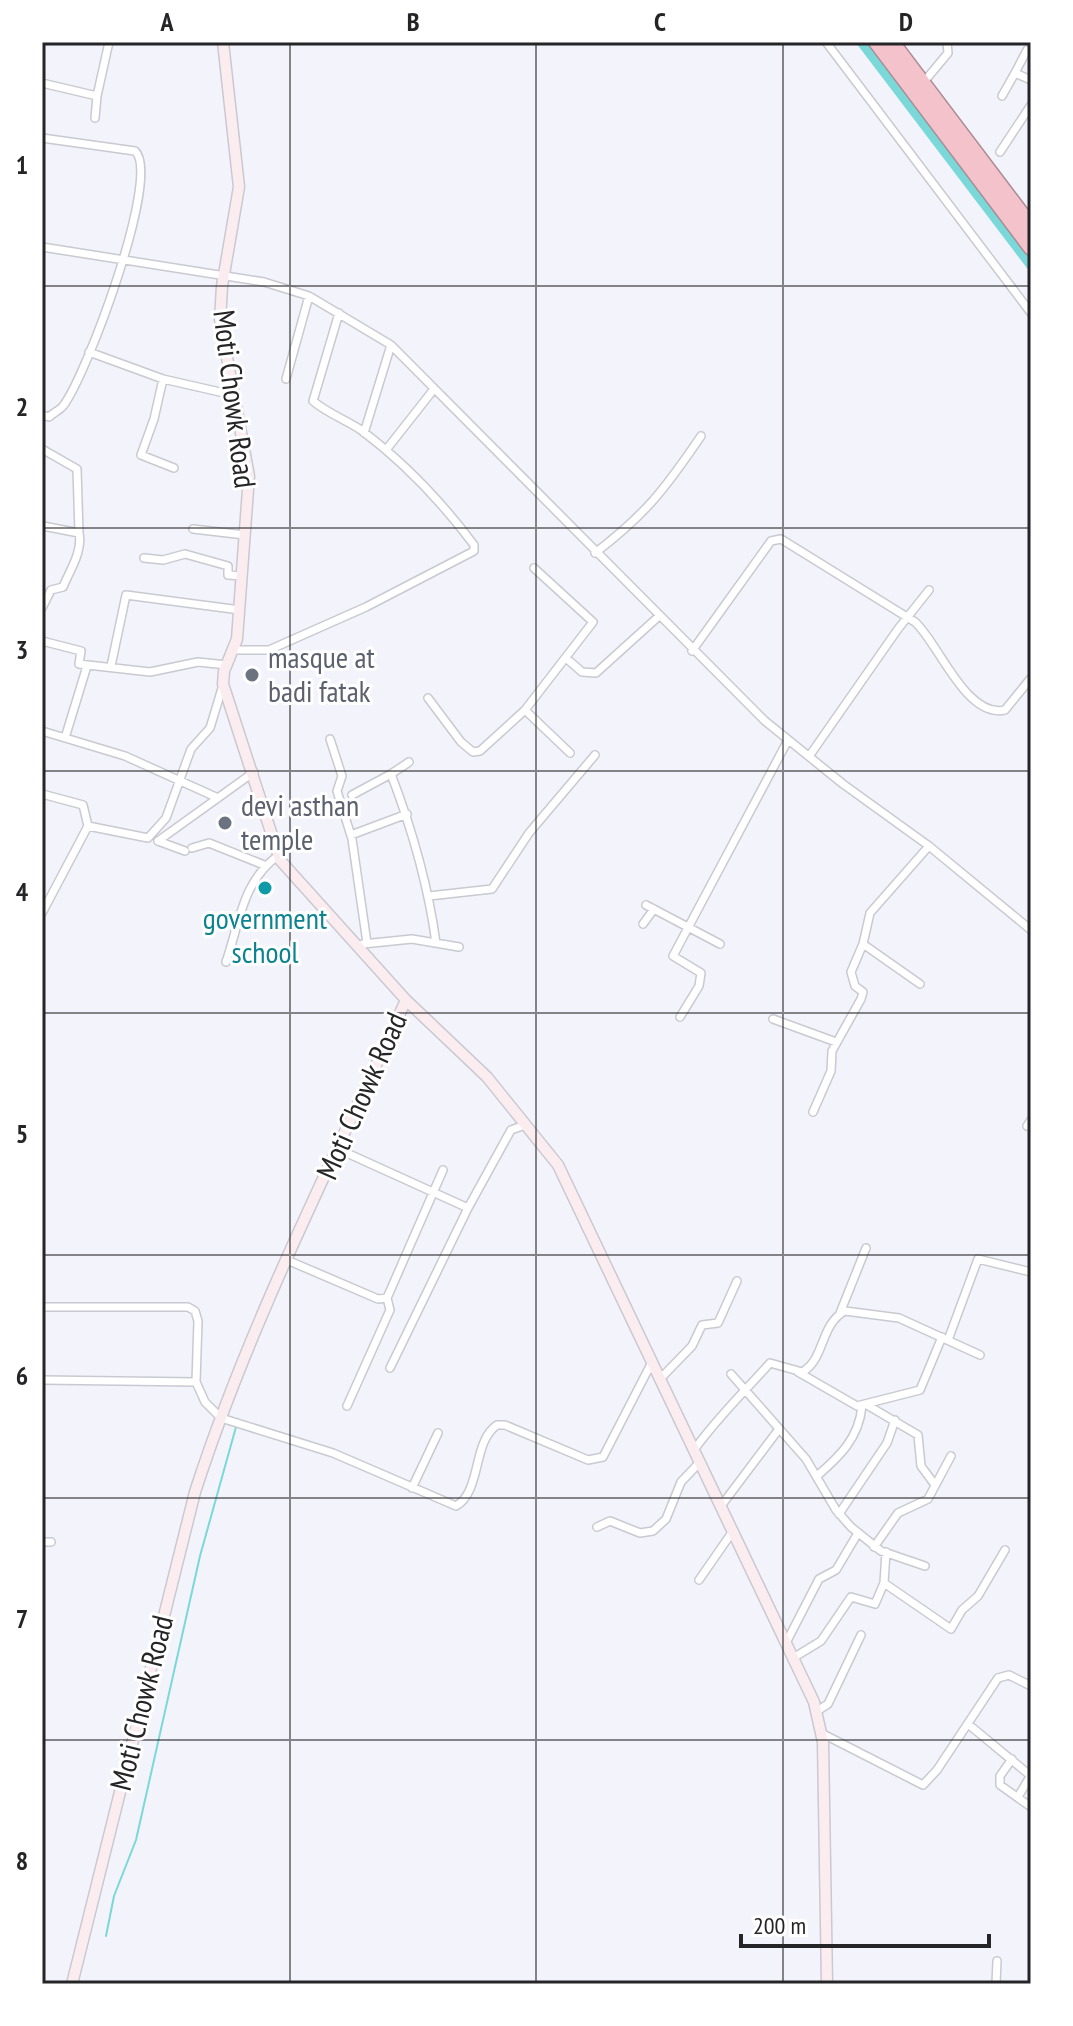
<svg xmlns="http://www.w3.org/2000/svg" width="1073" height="2026" font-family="'PT Sans Narrow',sans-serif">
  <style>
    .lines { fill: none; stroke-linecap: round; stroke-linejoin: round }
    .stream { stroke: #7bd8d8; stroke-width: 2 }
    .canal { stroke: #7bd8d8; stroke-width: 9 }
    .street-casing { stroke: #c9c9d1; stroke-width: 10 }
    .secondary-casing { stroke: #c9c9d1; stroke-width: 13 }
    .highway-casing { stroke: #ab8b92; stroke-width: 17 }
    .street { stroke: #fff; stroke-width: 7 }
    .secondary { stroke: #fbedef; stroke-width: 10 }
    .highway { stroke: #f3c2cb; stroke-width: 14 }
    .grid { fill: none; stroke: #252528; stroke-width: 2; stroke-opacity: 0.55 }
    .worship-dot { fill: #6b7280; stroke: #fff; stroke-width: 3 }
    .culture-dot { fill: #0f9aa8; stroke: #fff; stroke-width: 3 }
    .labels { text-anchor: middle; stroke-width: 6; stroke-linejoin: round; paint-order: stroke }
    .street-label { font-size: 30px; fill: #252528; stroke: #fff }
    .worship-label { font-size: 30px; fill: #5b616d; stroke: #fff; text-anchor: start }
    .culture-label { font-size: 30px; fill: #0d838f; stroke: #fff }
    .neatline { fill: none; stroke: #252528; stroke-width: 3 }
    .grid-label { font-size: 26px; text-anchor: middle; font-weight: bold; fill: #252528 }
  </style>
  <rect width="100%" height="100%" fill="#f3f3fb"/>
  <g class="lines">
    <path class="stream" d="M106 1936 114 1896 136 1840 200 1556 236 1427"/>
    <path class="canal" d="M861 42 1031 266"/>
    <g class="street-casing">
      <path id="street" d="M826 42 1031 313
        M1015 73 1027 50
        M42 83 97 96 95 118
        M923 83 948 53 947 42
        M97 96 109 42
        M1002 96 1015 73 1031 80
        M42 138 135 151C162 175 86 377 63 406 60 410 53 413 49 417L42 415
        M1000 152 1031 105
        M42 247 264 282 309 296 391 345 765 721 843 784 929 846 1031 930
        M89 352 163 379 233 395
        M163 379 154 419 141 455 174 468
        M286 379 309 296
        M364 433 391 345
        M42 449 77 469 79 533
        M386 450 434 389
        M193 529 245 535
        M595 553C646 514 665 489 701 436
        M144 558 163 560 185 554 228 566V575L242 576
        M42 608 51 590 63 587C70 570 83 551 79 533L43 526
        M42 641 81 651 79 664 150 672 198 662 227 665
        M233 650H269L366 607 474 551V545C441 501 405 463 361 430 346 420 327 413 313 401L339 313
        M692 651 771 541 781 539 915 622C938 642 966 719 1005 710L1031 678
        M566 658 582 672 596 673 658 617
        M111 666 126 595 240 610
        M428 698 461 742 473 752 480 751 525 710 570 753
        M525 710 593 622 534 568
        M42 731 125 756 218 798
        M65 738 87 666
        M330 739 342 776 337 791 352 839 367 943
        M810 755 898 629 929 590
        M391 774 409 762
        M42 794 83 805 88 826
        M352 795 391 774C412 829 428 884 436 943
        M351 835 407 814
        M158 841 254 772
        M158 841 185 851
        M192 848 209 843 264 865
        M429 896 492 889 529 833 595 755
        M646 905 720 944
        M42 913 88 826 148 838 166 818 191 749 210 728 223 685
        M643 924 654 909
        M363 944 412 939 459 947
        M863 944 920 984
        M226 962C240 922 242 881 279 855
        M680 1017 699 986 701 973 673 956 788 740
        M773 1019 836 1042
        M813 1112 831 1071 832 1051 861 999 863 992 855 986 851 972 863 944 870 913 929 846
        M1027 1126 1031 1120
        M338 1149 468 1208 511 1130 525 1125
        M287 1260 378 1299 387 1298 443 1170
        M42 1307H188L195 1311 198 1321 196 1382 205 1402 221 1418 333 1453 456 1506C482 1491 472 1442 497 1425H505L588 1460 603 1457 651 1364
        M840 1313 866 1248
        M948 1340 978 1259 1031 1272
        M390 1368 468 1208
        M798 1372 857 1406 920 1390 942 1337
        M731 1374 806 1459 836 1510 851 1527 881 1551 925 1566
        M42 1380 196 1382
        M659 1380 692 1346 702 1325 718 1323 737 1281
        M867 1405 918 1435 921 1466 935 1485
        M347 1406 390 1310 387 1298
        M694 1450C717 1418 744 1392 770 1363L802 1372C825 1360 820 1324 845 1311L899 1318 980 1355
        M817 1476C840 1456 859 1438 862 1406
        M412 1488 438 1433
        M721 1506 779 1429
        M839 1514 887 1443 895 1420
        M597 1527 610 1521 640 1533 653 1531 666 1519 681 1482 700 1462
        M42 1542H51
        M874 1547 898 1513 928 1499 951 1456
        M699 1580 733 1531
        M884 1583 951 1629 962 1610 978 1596 1005 1550
        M786 1643 819 1579 836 1570 858 1533
        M793 1658 821 1641 851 1597 875 1604 884 1583 886 1552
        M817 1711 828 1704 861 1635
        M968 1724 1031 1776
        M823 1734 923 1785 937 1770 998 1678 1009 1675 1031 1686
        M1012 1759 1000 1776V1785L1031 1807
        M1018 1797 1031 1775
        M996 1984 997 1961"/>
    </g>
    <g class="secondary-casing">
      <path id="secondary" d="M406 1000 487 1077 558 1165 814 1702 823 1742 827 1984
        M72 1984 195 1492C250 1322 332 1163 406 1000L280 860 223 684 224 671 237 639 249 476 220 320 222 286 239 187 223 42"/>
    </g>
    <g class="highway-casing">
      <path id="highway" d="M876 42 1031 248
        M892 42 1031 226"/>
    </g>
    <use href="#street" class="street"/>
    <use href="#secondary" class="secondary"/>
    <use href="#highway" class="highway"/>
  </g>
  <path class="grid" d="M290 42V1984M536 42V1984M783 42V1984M42 286H1031M42 528H1031M42 771H1031M42 1013H1031M42 1255H1031M42 1498H1031M42 1740H1031"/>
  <g class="worship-dot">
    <circle cx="252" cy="675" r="8"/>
    <circle cx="225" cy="823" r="8"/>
  </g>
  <circle class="culture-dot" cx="265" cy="888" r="8"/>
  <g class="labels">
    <g class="street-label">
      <text transform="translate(234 399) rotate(83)" y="10">Moti Chowk Road</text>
      <text transform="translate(362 1096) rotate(-66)" y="10">Moti Chowk Road</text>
      <text transform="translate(142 1703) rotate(-76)" y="10">Moti Chowk Road</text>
    </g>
    <g class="worship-label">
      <text x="268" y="668">masque at<tspan x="268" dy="34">badi fatak</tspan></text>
      <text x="241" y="816">devi asthan<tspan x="241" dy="34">temple</tspan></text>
    </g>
    <g class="culture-label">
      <text x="265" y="929">government<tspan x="265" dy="34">school</tspan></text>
    </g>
  </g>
  <rect width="1073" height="2026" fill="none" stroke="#ffffff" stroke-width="88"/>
  <path d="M741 1934v12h248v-12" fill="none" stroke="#252528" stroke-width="4"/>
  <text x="753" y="1934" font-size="24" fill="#252528" stroke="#ffffff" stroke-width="6" paint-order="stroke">200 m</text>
  <rect x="44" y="44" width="985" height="1938" class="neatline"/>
  <g class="grid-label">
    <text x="167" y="31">A</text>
    <text x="413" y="31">B</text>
    <text x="660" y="31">C</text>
    <text x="906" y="31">D</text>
    <text x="22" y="174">1</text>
    <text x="22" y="416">2</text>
    <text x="22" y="659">3</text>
    <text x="22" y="901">4</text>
    <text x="22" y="1143">5</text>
    <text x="22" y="1385">6</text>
    <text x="22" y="1628">7</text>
    <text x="22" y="1870">8</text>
  </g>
</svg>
